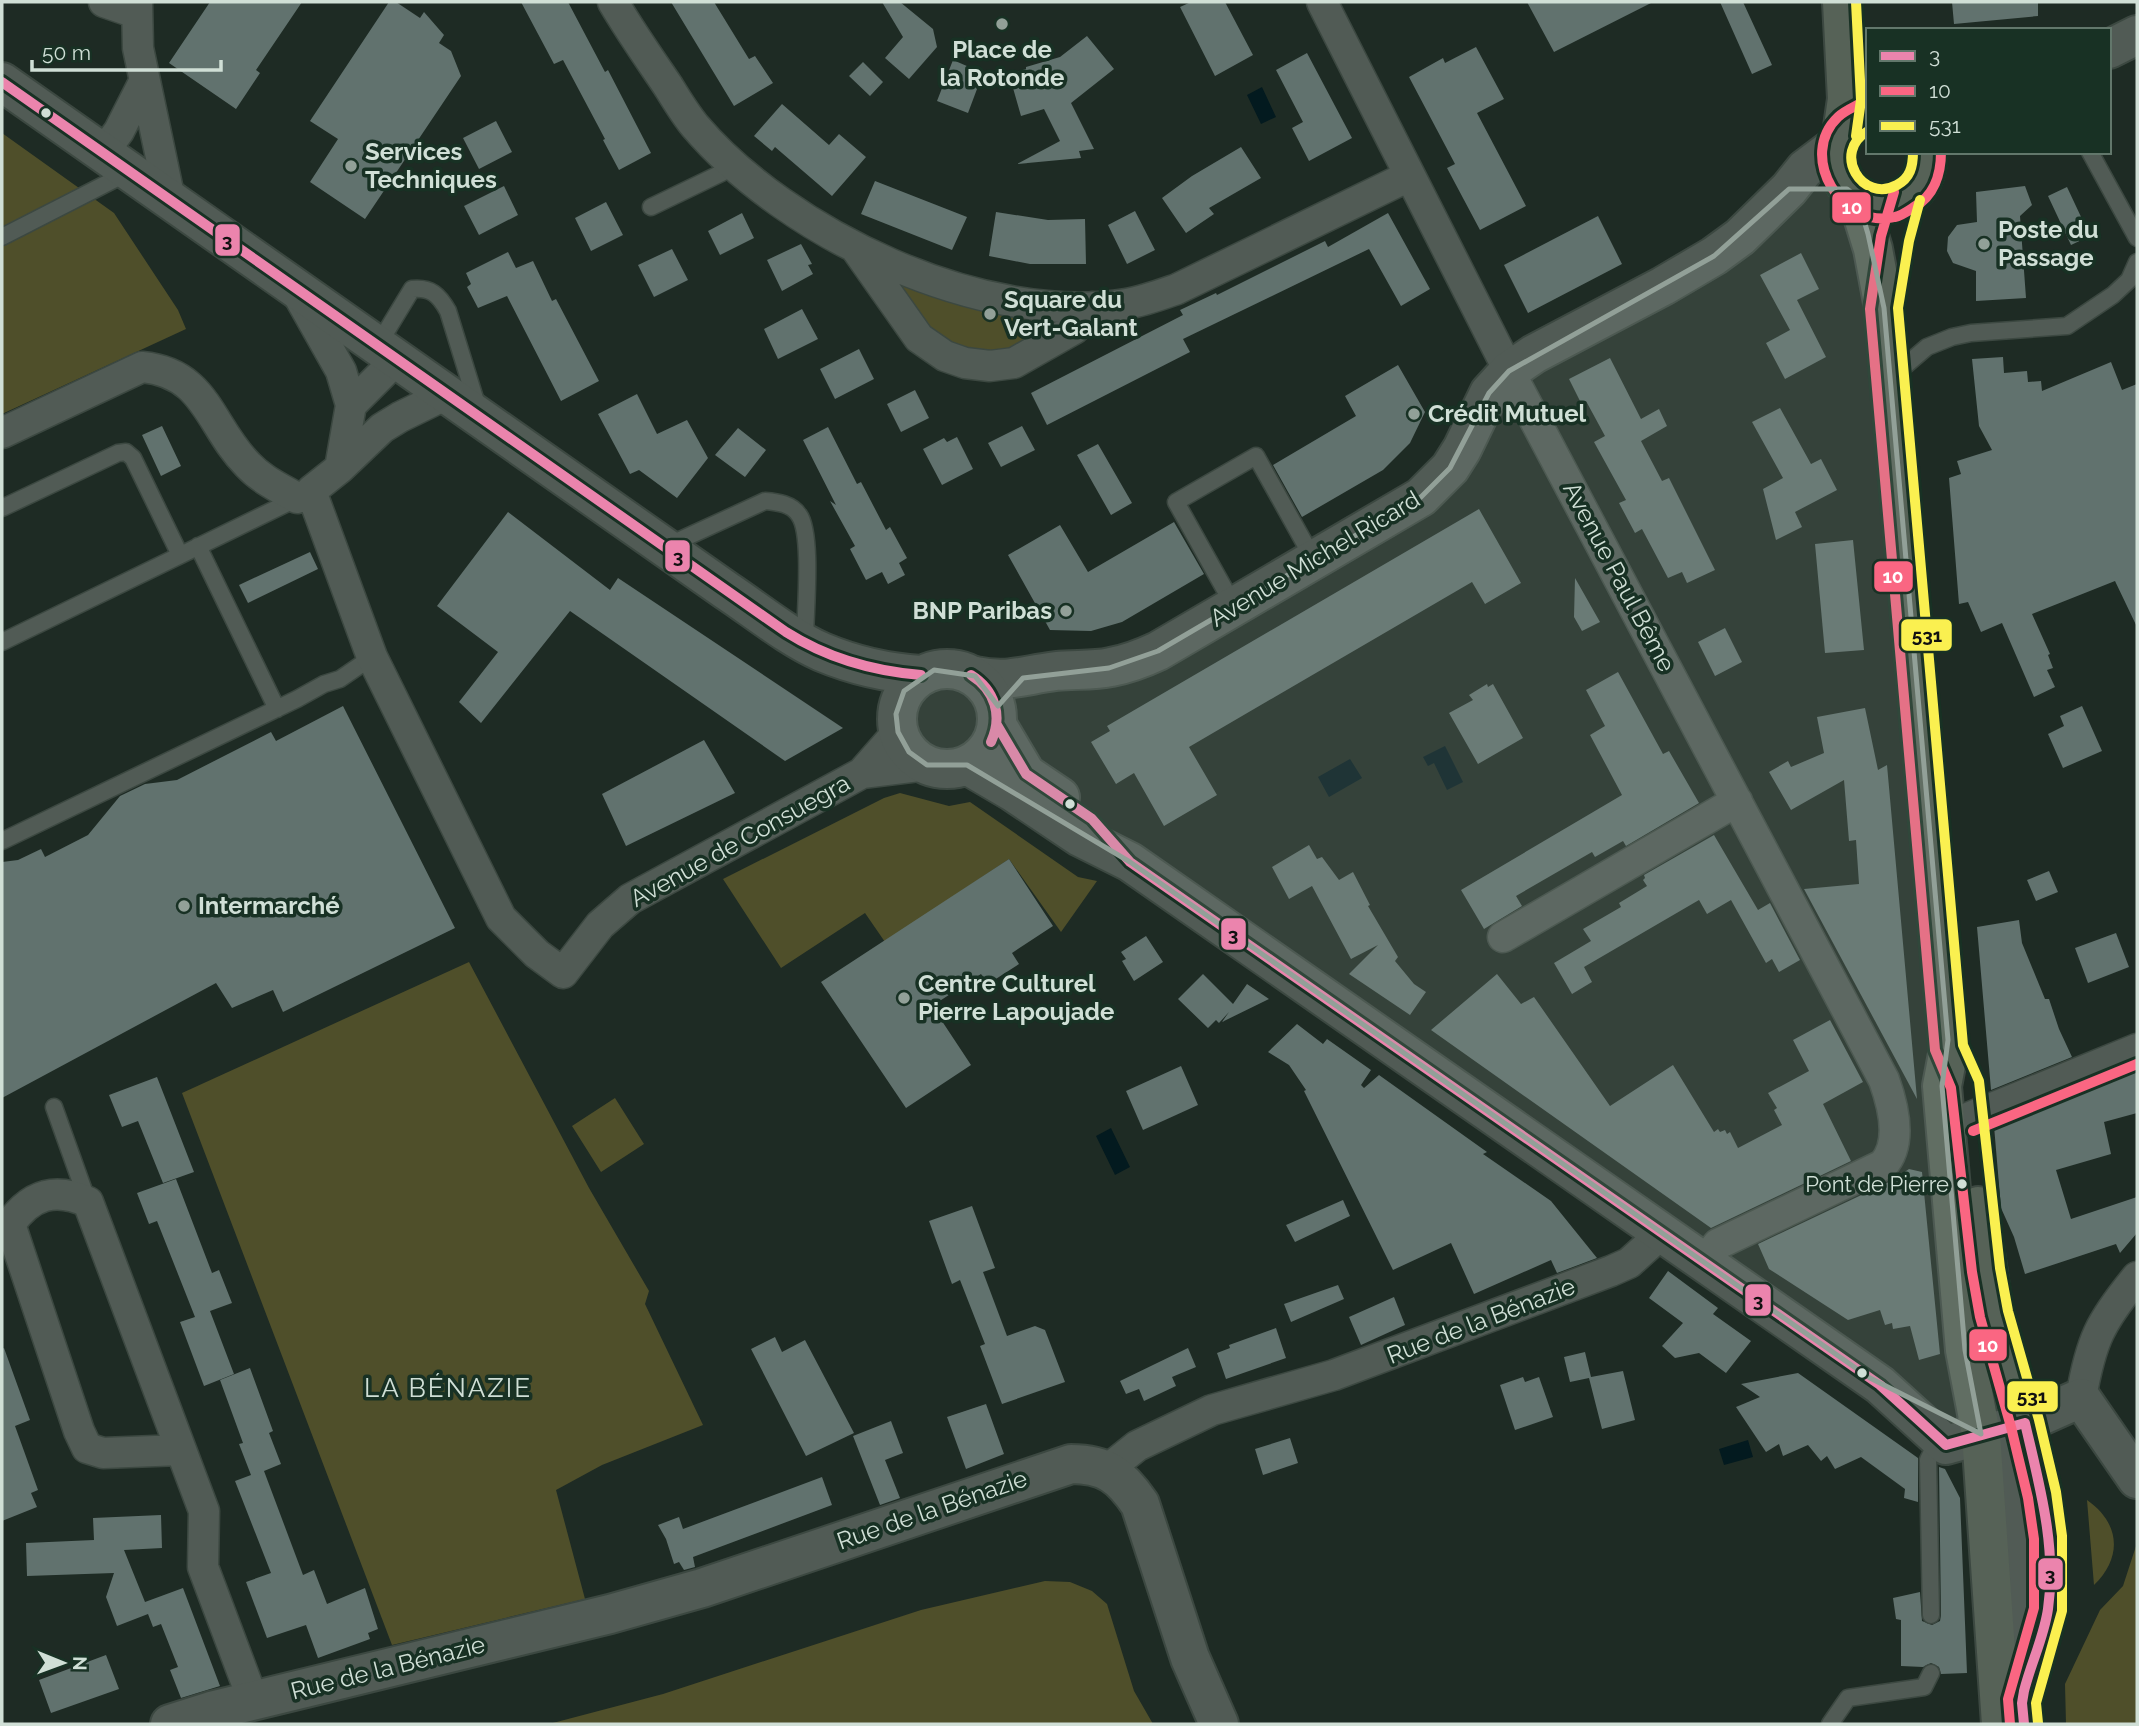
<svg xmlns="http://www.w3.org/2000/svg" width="2139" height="1726" font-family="Raleway,sans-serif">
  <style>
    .green { fill: #4f4f2a }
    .water { fill: #031a1f }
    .building { fill: #61726e }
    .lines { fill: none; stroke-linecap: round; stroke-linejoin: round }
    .service-casing { stroke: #3c4841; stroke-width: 19 }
    .minor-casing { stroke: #3c4841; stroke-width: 33 }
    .tertiary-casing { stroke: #3c4841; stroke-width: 42 }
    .secondary-casing { stroke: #3c4841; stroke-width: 42 }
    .primary-casing { stroke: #3c4841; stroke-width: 42 }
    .service { stroke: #515b55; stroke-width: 16 }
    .minor { stroke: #515b55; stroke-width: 30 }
    .tertiary { stroke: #515b55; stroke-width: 38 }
    .secondary { stroke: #515b55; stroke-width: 38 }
    .primary { stroke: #566257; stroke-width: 38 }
    .bus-1-casing { stroke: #183124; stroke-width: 16 }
    .bus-2-casing { stroke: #183124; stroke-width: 16 }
    .bus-3-casing { stroke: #183124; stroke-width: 16 }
    .bus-1 { stroke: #eb84ad; stroke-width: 10 }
    .bus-2 { stroke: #fa6682; stroke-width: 10 }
    .bus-3 { stroke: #faf050; stroke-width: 10 }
    .marked { fill: #92a098; fill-opacity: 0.2; stroke: #92a098; stroke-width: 5; stroke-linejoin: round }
    .poi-dot { fill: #92a098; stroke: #183124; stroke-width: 2.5 }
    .bus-dot { fill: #d0dfd6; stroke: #183124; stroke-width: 2.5 }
    .labels { text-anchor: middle; stroke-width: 7; stroke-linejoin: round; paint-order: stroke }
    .bus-label { font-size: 22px; fill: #d0dfd6; stroke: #183124; text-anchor: end }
    .poi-label { font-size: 24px; font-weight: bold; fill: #d0dfd6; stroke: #183124; text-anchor: start }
    .street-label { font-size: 24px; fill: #d0dfd6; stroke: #183124 }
    .neighbourhood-label { font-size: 26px; letter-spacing: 2px; fill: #d0dfd6; stroke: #183124 }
    .line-badge { stroke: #183124; stroke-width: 2.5 }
    .badge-label { font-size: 19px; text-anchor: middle; font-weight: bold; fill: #fff }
    .pale-badge-label { font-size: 19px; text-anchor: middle; font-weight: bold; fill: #111 }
  </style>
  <rect width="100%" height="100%" fill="#1e2b24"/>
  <path class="green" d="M2 133 114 213 178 310 186 329 2 414Z
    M887 274 1072 315 991 359 930 337Z
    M900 793 949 806 970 802 1078 877 1097 881 1061 932 1009 859 885 942 865 913 781 968 723 879 884 798Z
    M469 962 589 1188 649 1291 645 1304 703 1425 602 1465 556 1490 585 1599 392 1645 182 1093Z
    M615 1098 644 1144 601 1172 572 1126Z
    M2087 1500C2120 1523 2123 1557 2094 1585Z
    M2137 1543V1724H2066L2065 1684 2100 1610 2123 1586Z
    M1045 1581 1070 1582 1092 1591 1107 1604 1134 1691 1153 1724H549L663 1694 921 1610Z"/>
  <path class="water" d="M1262 87 1276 117 1261 124 1247 95Z
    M1445 746 1463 782 1447 790 1434 763 1428 766 1423 757Z
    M1350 759 1362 778 1329 797 1318 777Z
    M1111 1128 1130 1167 1115 1175 1096 1136Z
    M1748 1440 1753 1457 1724 1465 1719 1449Z"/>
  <path class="building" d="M210 2H302L256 70 260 73 236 109 169 63Z
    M389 2H396L420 18 424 12 444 35 439 43 451 51 461 76 365 219 310 182 338 139 310 121Z
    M521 2H568L605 72 608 70 651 153 619 170 603 140 605 139 563 60 554 64Z
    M671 2H714L749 59 755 56 773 83 734 106Z
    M882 2H900L933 29 937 47 909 79 885 58 903 37Z
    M1191 2H1225L1253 55 1215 76 1180 7Z
    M1527 2H1653L1554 52Z
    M1720 2H1743L1772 65 1752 74Z
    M1952 2H2038V16L1954 24Z
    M1087 36 1114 69 1071 103 1094 149 1079 151 1081 158 1017 164 1060 141 1044 109 1021 116 1009 74 1026 69V67L1060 57Z
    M1476 47 1504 99 1477 113 1526 206 1480 230 1447 168 1455 164 1409 77 1443 58 1445 63Z
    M1307 53 1352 138 1309 161 1292 128 1303 122 1276 70Z
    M953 60 983 73 968 113 937 101Z
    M863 62 883 82 870 96 849 76Z
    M782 104 829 145 839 134 866 157 832 196 775 147 772 151 754 136Z
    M496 121 512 152 479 169 463 138Z
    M1241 147 1261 178 1209 208 1214 214 1186 233 1162 198 1192 176Z
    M875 181 967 217 952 250 861 214Z
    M504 186 518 215 479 235 464 206Z
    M2025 186 2032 205 2020 216 2026 298 1976 301V271L1953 263 1947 251 1948 237 1957 225 1977 222 1976 192Z
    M2067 187 2090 236 2071 245 2048 196Z
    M606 202 623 235 591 251 575 218Z
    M1135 211 1155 250 1127 264 1108 225Z
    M996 212 1048 220 1085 219 1086 264H1030L989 256Z
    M742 213 754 238 720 255 708 231Z
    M1388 213 1430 289 1401 306 1369 249 1183 339 1190 352 1047 425 1031 393 1183 315 1180 310 1216 293 1217 295 1325 241 1328 247Z
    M1598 216 1622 264 1528 313 1504 265Z
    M801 244 812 264 808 265 813 274 782 291 767 260Z
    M672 249 688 280 654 297 638 265Z
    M508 252 516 268 533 261 552 301 556 299 599 381 561 401 507 296 478 308 467 287 471 284 466 273Z
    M1801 253 1819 289 1797 300 1826 357 1785 379 1766 343 1790 330 1760 275Z
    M802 309 818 339 778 359 764 329Z
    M859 349 874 379 835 399 820 369Z
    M2003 357 2004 373 2027 371 2028 382 2041 381 2042 391 2111 362 2122 390 2137 384V627L2115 581 2032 614 2050 654 2048 655 2053 668 2047 670 2055 687 2034 697 2002 623 1981 632 1968 602 1959 604 1949 478 1961 474 1957 461 1992 450 1979 426 1972 359Z
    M1610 358 1641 419 1659 409 1667 426 1641 441 1662 481 1669 478 1715 570 1687 583 1682 572 1668 578 1642 529 1635 533 1619 503 1626 500 1594 442 1605 436 1586 401 1581 403 1569 379Z
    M1398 365 1425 412 1410 443 1383 470 1302 517 1273 465 1356 416 1345 396Z
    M915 390 929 418 901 432 887 404Z
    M637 394 657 434 687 420 708 458 677 498 639 470 630 474 598 414Z
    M1780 408 1811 464 1821 459 1837 490 1795 512 1802 527 1776 540 1763 489 1783 478 1752 422Z
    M162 426 181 466 161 476 142 435Z
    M1022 426 1035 450 1001 467 988 443Z
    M828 427 857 484 861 482 886 530 890 527 907 558 899 563 905 575 888 584 882 572 866 580 850 549 855 546 830 501 836 505 803 440Z
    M738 428 766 450 745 477 715 455Z
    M957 437 973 469 942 485 923 449 944 438 947 442Z
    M1098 444 1132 503 1111 515 1077 455Z
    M1479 509 1521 583 1485 604 1472 582 1189 747 1217 795 1164 826 1134 773 1116 784 1091 742 1110 731 1107 726Z
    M508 512 610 590 618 578 843 728 785 761 570 611 481 723 459 702 498 652 437 606Z
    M1174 522 1204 574 1122 622 1091 631 1050 630 1008 555 1060 525 1088 572Z
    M1853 540 1864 650 1825 653 1815 544Z
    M310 552 318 569 248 603 239 585Z
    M1575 578 1600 622 1582 631 1574 617Z
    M1725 628 1742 662 1715 676 1698 642Z
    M1618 672 1663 754 1669 751 1699 803 1626 846 1623 841 1595 857 1592 852 1516 896 1522 906 1484 929 1461 890 1622 795 1590 735 1605 726 1586 690Z
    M1487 684 1488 687 1493 684 1523 738 1478 764 1449 713 1473 700 1469 695Z
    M343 706 455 928 283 1012 273 990 232 1008 216 983 2 1098V862L18 860 41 849 45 857 88 835 120 796 145 784 177 780 271 732 276 741Z
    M2082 706 2102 751 2063 768 2048 734 2064 726 2060 716Z
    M1865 708 1878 770 1887 765 1917 1099 1804 889 1859 884 1856 840 1849 841 1844 780 1791 810 1769 772 1788 761 1791 767 1824 753 1817 717Z
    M704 740 735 793 626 846 602 794Z
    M1714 835 1758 910 1770 903 1800 960 1779 972 1772 959 1766 963 1731 900 1707 914 1699 900 1584 967 1592 982 1572 994 1554 963 1591 941 1583 929 1621 907 1619 903 1647 886 1643 880 1645 878 1644 875Z
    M1309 845 1317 859 1322 857 1339 880 1353 872 1370 905 1368 906 1398 957 1395 961 1414 984 1426 992 1410 1015 1349 974 1378 945 1351 959 1312 886 1289 899 1272 867Z
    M1009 859 1053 926 1012 953 1019 964 988 984 981 974 932 1006 971 1065 906 1108 821 982Z
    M2049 871 2058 892 2036 901 2027 880Z
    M2019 920 2022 943 2045 999H2049L2059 1029 2072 1057 1991 1090 1977 927Z
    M2116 933 2129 967 2088 983 2075 948Z
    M1146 936 1163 962 1134 981 1122 961 1126 959 1121 952Z
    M1203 974 1233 1004 1247 984 1269 999 1222 1022 1229 1012 1219 1023 1216 1020 1208 1028 1178 999Z
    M1497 974 1521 1004 1534 997 1610 1106 1673 1065 1714 1132 1718 1129 1720 1132 1725 1130 1727 1134 1730 1132 1738 1148 1782 1125 1774 1110 1777 1108 1768 1093 1809 1071 1793 1040 1830 1020 1863 1082 1823 1104 1851 1161 1711 1228 1431 1030Z
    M1297 1024 1323 1044 1327 1039 1371 1070 1361 1085 1364 1088 1379 1075 1487 1152 1483 1154 1551 1201 1597 1258 1557 1273 1551 1260 1474 1294 1451 1243 1393 1270 1304 1091 1306 1090 1289 1065 1268 1052Z
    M1181 1066 1198 1105 1143 1130 1126 1091Z
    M2137 1068V1113L2104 1122 2111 1154 2056 1170 2071 1219 2137 1197V1233L2120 1253 2116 1244 2025 1274 2014 1237 2001 1208 1994 1126Z
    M157 1077 194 1172 163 1183 138 1121 122 1127 109 1095Z
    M1909 1169 1922 1172 1940 1354 1919 1360 1910 1326 1893 1329 1892 1323 1885 1325 1880 1310 1848 1320 1769 1269 1758 1244 1891 1181Z
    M176 1179 212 1273 219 1270 232 1303 210 1311 234 1374 204 1386 180 1322 195 1317 157 1221 149 1224 137 1193Z
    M1343 1200 1350 1216 1295 1242 1286 1225Z
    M972 1206 995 1268 983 1272 1007 1336 1035 1326 1045 1330 1065 1382 1002 1404 980 1346 985 1344 960 1280 952 1284 929 1221Z
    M1668 1271 1718 1308 1713 1314 1751 1341 1726 1373 1699 1353 1675 1358 1662 1346 1683 1323 1649 1298Z
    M1338 1285 1344 1299 1291 1322 1284 1304Z
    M1394 1297 1405 1325 1361 1345 1349 1317Z
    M1276 1328 1286 1358 1226 1379 1217 1353 1230 1348 1229 1345Z
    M775 1337 782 1352 805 1340 854 1433 806 1456 751 1349Z
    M4 1348 30 1420 15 1426 38 1490 31 1493 37 1507 2 1521V1349Z
    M1188 1348 1196 1367 1172 1377 1176 1386 1144 1401 1139 1389 1126 1394 1120 1381Z
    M1585 1352 1591 1377 1623 1371 1635 1420 1602 1429 1589 1378 1570 1382 1564 1357Z
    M250 1368 273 1431 269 1433 281 1464 264 1471 303 1575 314 1570 327 1604 365 1588 378 1629 368 1633 370 1639 318 1658 306 1625 267 1638 246 1582 271 1573 235 1481 251 1475 239 1444 243 1443 220 1380Z
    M1798 1373 1918 1458V1502L1904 1498 1905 1489 1861 1457 1835 1469 1827 1456 1821 1461 1808 1445 1783 1456 1779 1444 1766 1452 1736 1407 1760 1397 1741 1384Z
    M1523 1377 1525 1382 1539 1377 1553 1417 1515 1430 1500 1385Z
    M986 1404 1004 1454 966 1469 947 1417Z
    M891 1421 903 1453 885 1460 900 1498 880 1505 853 1436Z
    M1290 1438 1298 1463 1263 1475 1255 1449Z
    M1939 1467 1945 1469 1960 1498 1967 1673 1941 1674 1939 1667 1931 1663 1923 1667 1901 1666V1620L1896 1619 1893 1598 1920 1592 1922 1621 1932 1625 1940 1621 1941 1615Z
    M822 1477 832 1505 693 1557 695 1567 684 1570 679 1562 674 1564 666 1539 658 1525 679 1517 683 1529Z
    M161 1515 162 1548 124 1550 145 1602 183 1588 220 1686 181 1698 170 1670 178 1667 161 1624 153 1627 148 1614 117 1626 106 1597 114 1573 27 1576 26 1543 94 1540 93 1518Z
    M106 1655 119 1689 51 1713 39 1680Z"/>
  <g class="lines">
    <g class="service-casing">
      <path id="service" d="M2090 152 2137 238
        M651 207 736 166
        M2 237 127 173
        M378 345 412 289C431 287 439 295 448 311L478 408
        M1892 377 1927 347 1952 337 1971 333 2067 326 2113 295 2129 280 2137 262
        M2 508 118 453 126 452 133 458 180 555
        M198 546 277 709
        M665 547 765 501C778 502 792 504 799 515 813 534 805 614 805 640
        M1234 606 1176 502 1256 456 1314 560
        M2 642 300 497
        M2 841 297 699 324 684 340 679 372 657
        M54 1107 88 1202
        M1931 1615 1928 1460 1938 1439
        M1830 1724 1848 1698 1924 1687 1931 1673"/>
    </g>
    <g class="minor-casing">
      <path id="minor" d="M104 2 136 13
        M137 2 138 48 170 200
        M613 2C630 31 649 58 668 86 676 99 685 114 695 126 787 234 982 327 1126 304 1144 301 1160 295 1177 289L1409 176
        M1322 2 1509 371 1884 1080C1893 1105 1903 1143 1883 1165L1718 1244 1704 1261
        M103 153 119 131 144 82
        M857 250 919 338 945 356 965 363 990 366 1014 363 1074 329 1093 307
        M297 293 341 371 351 405 340 468
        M447 394 400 417 382 428 340 468 311 491 372 657 501 918 537 954 563 973 600 925 630 899 862 773 927 765
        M351 405 397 359
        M2 433 142 367C207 373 209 426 248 465 262 480 280 488 297 498
        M862 773 898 732
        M1503 937 1737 801
        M1968 1118 2137 1049
        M2081 1398C2091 1340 2100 1322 2137 1277
        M181 1450 103 1453 87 1448 79 1431 10 1224C31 1194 55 1187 88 1202L204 1511 203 1567 253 1700
        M1107 1470 1137 1446 1212 1410 1334 1375 1611 1271 1629 1263 1662 1233"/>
    </g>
    <g class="tertiary-casing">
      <path id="tertiary" d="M2109 49 2137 35
        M975 676C1010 683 1023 675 1056 671 1074 669 1093 671 1111 667 1128 664 1143 658 1158 651L1421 497 1450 468 1462 449 1489 393 1509 371 1534 354 1663 286 1714 256 1740 237 1789 189 1805 169 1837 145
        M2025 1423 2081 1398 2137 1479
        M170 1724 211 1711 610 1614 702 1588 1071 1464C1106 1464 1121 1476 1140 1504L1190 1658 1219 1724"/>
    </g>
    <g class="secondary-casing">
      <path id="secondary" d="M2 82 727 591C757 611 790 638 822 652 853 665 888 673 921 675
        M897 719a50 50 0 1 1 100 0a50 50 0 1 1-100 0Z
        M997 725 1026 774 1060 797
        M967 765 1013 792 1080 837 1130 862 1880 1385 1946 1445 2025 1423
        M1973 1430 1981 1434 1998 1461 2014 1498 2020 1599 2022 1690"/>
    </g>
    <g class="primary-casing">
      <path id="primary" d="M1842 2 1847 99 1842 134
        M1868 115C1798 137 1856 241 1913 192 1924 182 1928 167 1927 152
        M1857 197 1873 249 1884 308 1948 1040 1949 1049 1942 1086 1965 1350 1981 1434 2001 1724
        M1978 1206 1994 1314 2025 1423 2042 1495 2048 1538V1610L2022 1702 2024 1724"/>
    </g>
    <use href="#service" class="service"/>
    <use href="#minor" class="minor"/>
    <use href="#tertiary" class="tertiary"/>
    <use href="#secondary" class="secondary"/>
    <use href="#primary" class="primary"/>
    <g class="bus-1-casing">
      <path id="bus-1" d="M2 82 786 632C827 658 872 671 921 675
        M971 675C995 690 1003 716 991 742
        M997 725 1026 774 1092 819 1130 862 1880 1385 1946 1445 2025 1423
        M2024 1724 2022 1703 2024 1691C2031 1663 2044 1637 2048 1609 2057 1546 2039 1484 2025 1423"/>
    </g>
    <g class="bus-2-casing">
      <path id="bus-2" d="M1861 103C1854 107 1844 111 1838 117 1797 156 1842 230 1895 217 1901 216 1908 211 1914 207 1934 196 1941 174 1941 152
        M1894 192 1881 236 1870 309 1935 1050 1951 1088 1972 1272 1980 1317 2011 1427 2028 1498 2034 1539V1608L2008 1699 2010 1724
        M1973 1131 2137 1064"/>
    </g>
    <g class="bus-3-casing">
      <path id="bus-3" d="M1868 131C1831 152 1862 204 1897 185 1910 178 1913 167 1913 152
        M1856 136 1861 100 1856 2
        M1920 200 1909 241 1898 308 1963 1045 1979 1081 2000 1268 2008 1311 2039 1420 2056 1492 2062 1536V1611L2036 1703 2038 1723"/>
    </g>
    <use href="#bus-1" class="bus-1"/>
    <use href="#bus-2" class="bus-2"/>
    <use href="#bus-3" class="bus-3"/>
  </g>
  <path class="marked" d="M1789 189H1847L1857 197 1868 234 1884 308 1948 1040 1942 1086 1965 1350 1981 1434 1870 1378 1130 862 967 765H927L909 752 898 732 896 714 904 691 934 670 975 676 998 706 1023 678 1109 668 1158 651 1421 497 1450 468 1489 393 1509 371 1714 256Z"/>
  <g class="poi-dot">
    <circle cx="1002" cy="24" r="7"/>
    <circle cx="351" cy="166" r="7"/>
    <circle cx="1984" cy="244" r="7"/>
    <circle cx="990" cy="314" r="7"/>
    <circle cx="1414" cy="414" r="7"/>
    <circle cx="1066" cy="611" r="7"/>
    <circle cx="184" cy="906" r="7"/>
    <circle cx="904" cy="998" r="7"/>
  </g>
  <g class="bus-dot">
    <circle cx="46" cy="113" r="6"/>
    <circle cx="1070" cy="804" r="6"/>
    <circle cx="1962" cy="1184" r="6"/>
    <circle cx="1862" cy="1373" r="6"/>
  </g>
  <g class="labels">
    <g class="bus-label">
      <text x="1949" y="1192">Pont de Pierre</text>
    </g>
    <g class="poi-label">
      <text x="1002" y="58" text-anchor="middle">Place de<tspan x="1002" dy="28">la Rotonde</tspan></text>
      <text x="365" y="160">Services<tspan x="365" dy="28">Techniques</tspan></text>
      <text x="1998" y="238">Poste du<tspan x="1998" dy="28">Passage</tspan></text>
      <text x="1004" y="308">Square du<tspan x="1004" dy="28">Vert-Galant</tspan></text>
      <text x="1428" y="422">Crédit Mutuel</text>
      <text x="1052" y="619" text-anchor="end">BNP Paribas</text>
      <text x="198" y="914">Intermarché</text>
      <text x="918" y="992">Centre Culturel<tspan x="918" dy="28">Pierre Lapoujade</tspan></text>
    </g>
    <g class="street-label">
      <text transform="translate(1315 559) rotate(-31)" y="8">Avenue Michel Ricard</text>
      <text transform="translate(1619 577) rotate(62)" y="8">Avenue Paul Bême</text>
      <text transform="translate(740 841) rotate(-29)" y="8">Avenue de Consuegra</text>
      <text transform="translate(1481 1321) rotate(-21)" y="8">Rue de la Bénazie</text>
      <text transform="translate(932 1510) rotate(-19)" y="8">Rue de la Bénazie</text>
      <text transform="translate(388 1668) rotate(-14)" y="8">Rue de la Bénazie</text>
    </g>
    <g class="neighbourhood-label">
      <text x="448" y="1397">LA BÉNAZIE</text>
    </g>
  </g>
  <g class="line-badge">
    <rect x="1831" y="191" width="41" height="33" rx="7" fill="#fa6682"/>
    <rect x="214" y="223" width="27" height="34" rx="7" fill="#eb84ad"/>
    <rect x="664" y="539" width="27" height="34" rx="7" fill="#eb84ad"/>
    <rect x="1873" y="560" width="41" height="33" rx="7" fill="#fa6682"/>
    <rect x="1900" y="618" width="53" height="34" rx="7" fill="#faf050"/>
    <rect x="1220" y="917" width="27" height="34" rx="7" fill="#eb84ad"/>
    <rect x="1744" y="1283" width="28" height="34" rx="7" fill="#eb84ad"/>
    <rect x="1968" y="1328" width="40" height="34" rx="7" fill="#fa6682"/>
    <rect x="2006" y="1380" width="53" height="33" rx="7" fill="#faf050"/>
    <rect x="2037" y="1557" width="27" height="34" rx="7" fill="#eb84ad"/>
  </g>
  <g class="badge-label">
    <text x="1852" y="214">10</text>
    <text x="1893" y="583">10</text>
    <text x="1988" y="1352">10</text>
  </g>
  <g class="pale-badge-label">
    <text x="227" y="247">3</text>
    <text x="678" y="563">3</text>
    <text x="1927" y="642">531</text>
    <text x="1233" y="941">3</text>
    <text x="1758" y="1307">3</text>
    <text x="2032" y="1403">531</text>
    <text x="2050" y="1581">3</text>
  </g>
  <rect width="2139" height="1726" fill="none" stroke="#d0dfd6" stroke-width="7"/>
  <rect x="1866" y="28" width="245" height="126" fill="#183124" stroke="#62776b" stroke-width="2"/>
  <rect x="1880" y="51" width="35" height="10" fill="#eb84ad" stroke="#62776b" stroke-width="2"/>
  <text x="1929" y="63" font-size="21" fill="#d0dfd6">3</text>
  <rect x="1880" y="86" width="35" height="10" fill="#fa6682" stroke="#62776b" stroke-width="2"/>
  <text x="1929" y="98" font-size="21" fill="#d0dfd6">10</text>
  <rect x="1880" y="121" width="35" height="10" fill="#faf050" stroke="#62776b" stroke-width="2"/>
  <text x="1929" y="133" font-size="21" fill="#d0dfd6">531</text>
  <g transform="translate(63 1663) rotate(91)" stroke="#183124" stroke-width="5" paint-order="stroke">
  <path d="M0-5L12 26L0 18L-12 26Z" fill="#d0dfd6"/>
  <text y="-10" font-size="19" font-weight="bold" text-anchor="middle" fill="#d0dfd6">N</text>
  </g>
  <path d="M32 60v10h189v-10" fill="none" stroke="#d0dfd6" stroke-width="3.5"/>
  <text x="42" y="60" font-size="21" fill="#d0dfd6" stroke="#183124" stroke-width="5" paint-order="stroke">50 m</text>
</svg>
